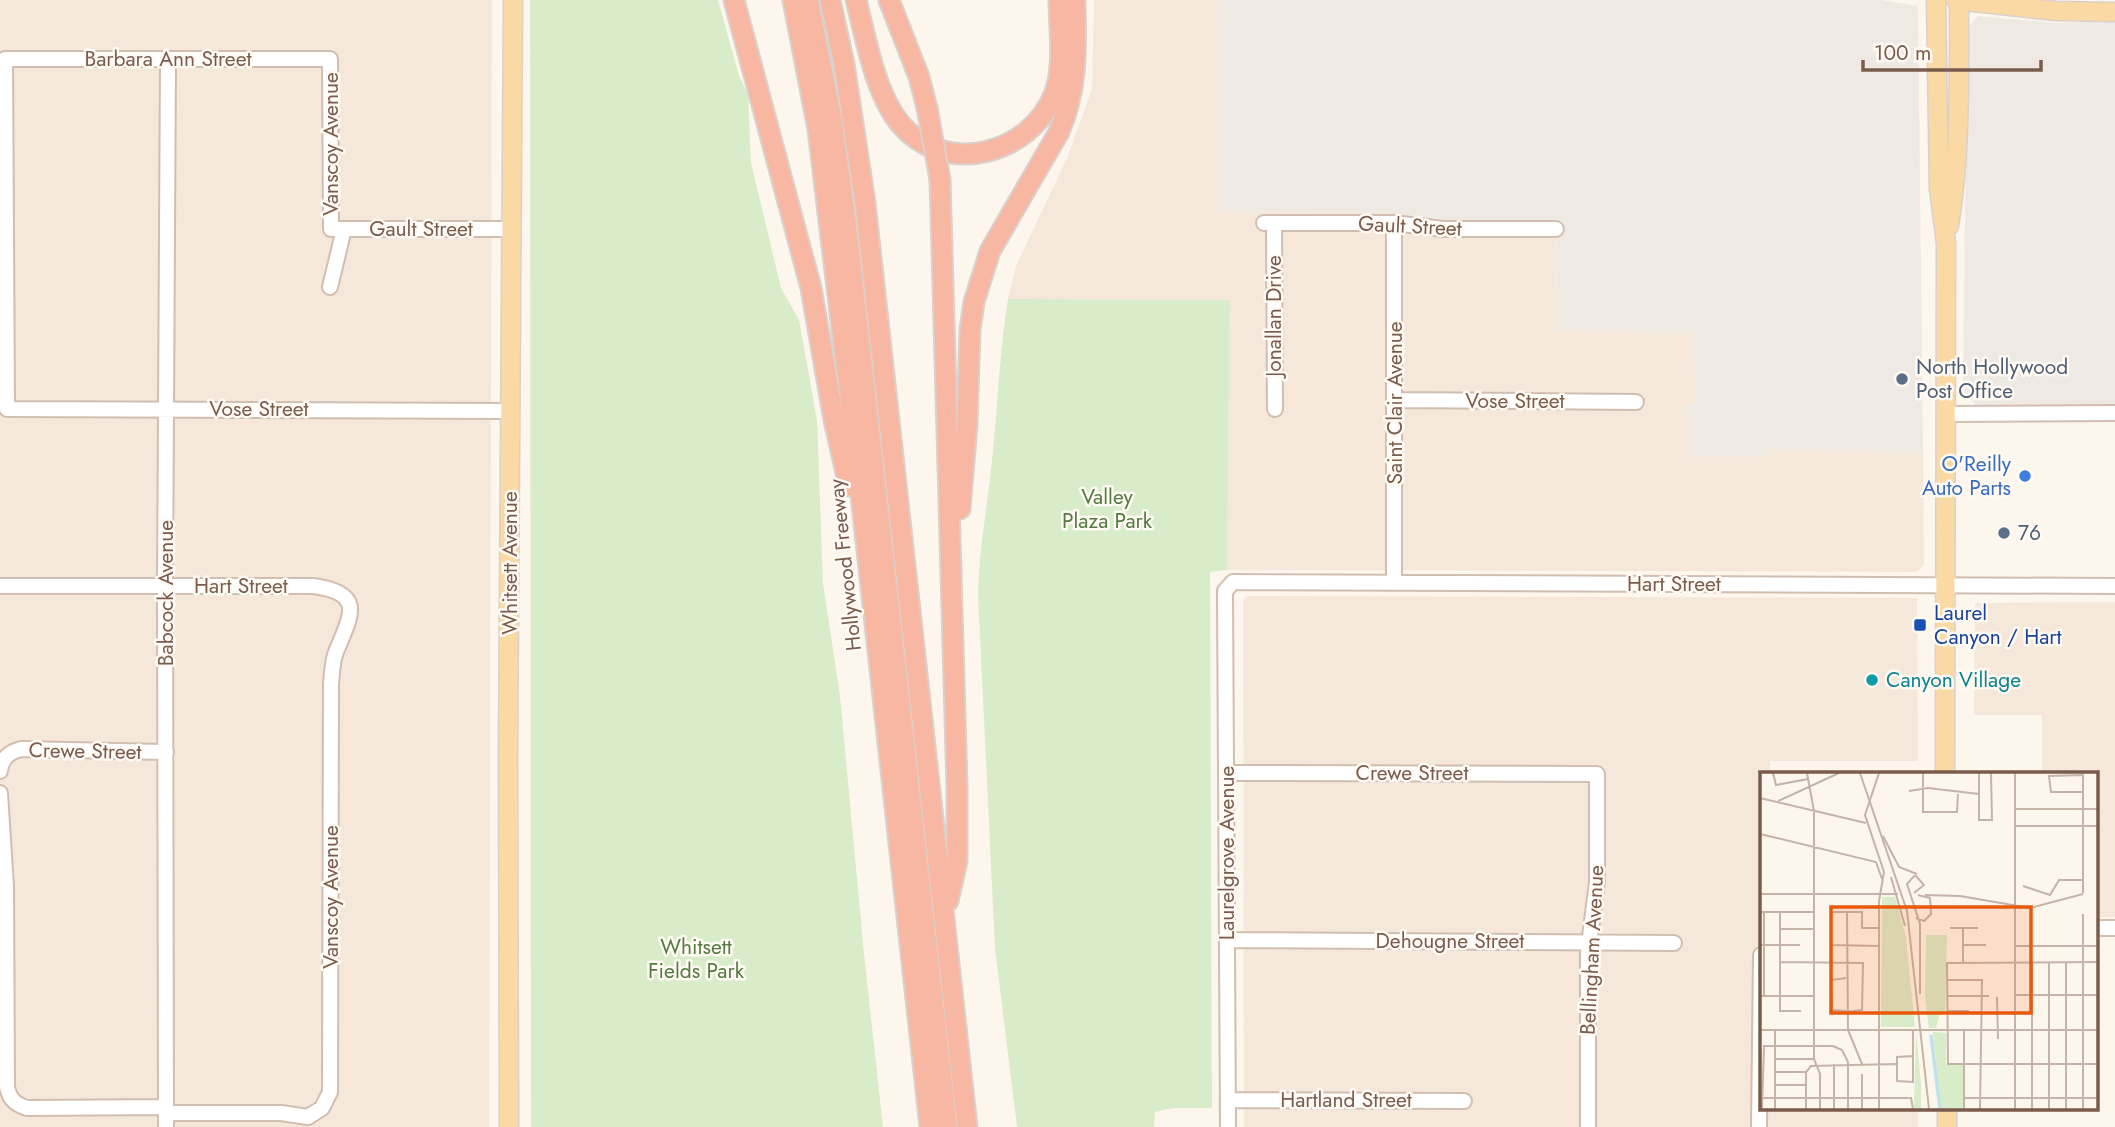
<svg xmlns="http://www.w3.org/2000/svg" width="2115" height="1127" font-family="Jost,sans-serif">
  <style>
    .residential { fill: #f5e8da }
    .industrial { fill: #efe9e4 }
    .green { fill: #d8ecc9 }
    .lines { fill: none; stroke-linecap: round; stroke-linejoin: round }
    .minor-casing { stroke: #d1beb0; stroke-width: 18 }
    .major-casing { stroke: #dad1cd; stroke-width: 21 }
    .highway-casing { stroke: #dad1cd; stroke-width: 23 }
    .minor { stroke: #fff; stroke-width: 14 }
    .major { stroke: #fbd9a5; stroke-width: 18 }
    .highway { stroke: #f7b7a3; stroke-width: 19 }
    .highway-bridge-casing { stroke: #dad1cd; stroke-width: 23; stroke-linecap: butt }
    .highway-bridge { stroke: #f7b7a3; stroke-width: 19 }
    .service-dot { fill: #5c6f8a; stroke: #fffaf3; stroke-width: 2.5 }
    .shop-dot { fill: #3f7fe0; stroke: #fffaf3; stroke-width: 2.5 }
    .transit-dot { fill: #1a4fb4; stroke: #fffaf3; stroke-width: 2.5 }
    .culture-dot { fill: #0f9aa8; stroke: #fffaf3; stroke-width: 2.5 }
    .labels { text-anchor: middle; stroke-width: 5; stroke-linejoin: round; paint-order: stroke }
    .street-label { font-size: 21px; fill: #7a5c4d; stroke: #fffaf3 }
    .service-label { font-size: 21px; fill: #4e5e75; stroke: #fffaf3; text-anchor: start }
    .shop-label { font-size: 21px; fill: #366cbe; stroke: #fffaf3; text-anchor: end }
    .park-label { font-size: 21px; fill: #537a41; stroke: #fffaf3 }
    .transit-label { font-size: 21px; fill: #164399; stroke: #fffaf3; text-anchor: start }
    .culture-label { font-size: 21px; fill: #0d838f; stroke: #fffaf3; text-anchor: start }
    .inset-river { fill: none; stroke: #bfe3e8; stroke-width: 3.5 }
    .inset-road { fill: none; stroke: #c5b3a7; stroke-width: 2 }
    .view { fill: #e8590c; fill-opacity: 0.15; stroke: #e8590c; stroke-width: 3.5 }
    .inset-edge { fill: none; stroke: #7a5c4d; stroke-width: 3.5 }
  </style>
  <rect width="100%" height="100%" fill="#fdf6ec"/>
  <path class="residential" d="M0 0H492L489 1127H0Z
    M1094 0H1218L1220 212 1403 213 1446 220 1555 222 1558 330 1693 332 1696 404 1688 405 1768 456 1767 449 1923 453 1924 565 1917 572 1227 570 1230 301 1008 299 1016 266 1067 158 1092 89Z
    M1247 596 1917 598 1918 761H1770V773L1762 774V1108H1918V1127H1244L1243 600Z
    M2115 602V917H2096V774L2042 773V715H1974L1975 603Z"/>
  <path class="industrial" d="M1218 0H1882L1918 6 1923 453 1768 449V456L1689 457 1688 405 1696 404 1693 333 1558 330 1555 222 1446 220 1403 213 1219 212Z
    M1978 16 2057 23 2115 21V404L1976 405 1963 391 1967 28Z"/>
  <path class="green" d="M530 0H718L739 76 748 95 751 163 781 288 799 320 817 420 823 584 840 696 864 954 883 1127H531Z
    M1008 299 1230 300 1227 570 1210 572 1212 1108H1174L1155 1112 1154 1127H1017L995 948 978 595C979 546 989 498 993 450 998 399 1000 349 1008 299Z"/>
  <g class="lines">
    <g class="minor-casing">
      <path id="minor" d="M1264 223H1394L1443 229H1556
        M1274 223 1275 409
        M1394 223V582
        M510 229H331L330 59H5L7 409 510 411
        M330 287 344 229
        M1395 400 1636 402
        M1946 414 2115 413
        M0 586H313C367 593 350 617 336 652 332 662 332 674 331 684L330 1092 322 1108 308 1117 281 1113H166
        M0 771C2 758 9 752 21 749L166 752
        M1227 773 1597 774V882L1588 952V1127
        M0 793 6 886 7 1087C10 1100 15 1104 27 1108L166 1107
        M2096 928H2115
        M1227 940 1674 943
        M1228 1100 1464 1101
        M166 1127 165 586 168 59
        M1228 1127 1225 591 1233 582 2115 586
        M1759 1127 1761 955"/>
    </g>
    <g class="major-casing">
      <path id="major" d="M1936 0 1939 189 1946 243 1945 774
        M1956 0 2056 11 2115 12
        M1949 226C1961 151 1959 75 1959 0
        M1947 1108V1127
        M509 1127 508 756 513 0"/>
    </g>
    <g class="highway-casing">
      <path id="highway" d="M734 0 811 288 834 420 849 486
        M793 0 818 129 852 413 930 1127
        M808 0 832 120 847 229 947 1127
        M830 0 844 64 865 203 967 1127
        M856 0C866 39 876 99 904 128 950 176 1030 153 1054 95 1065 67 1059 30 1059 0
        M889 0 919 77 927 108
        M940 179 957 788V861L948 901
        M960 509 967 425 970 330 974 302 990 251 1059 132C1078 87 1076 48 1075 0"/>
    </g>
    <use href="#minor" class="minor"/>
    <use href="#major" class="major"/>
    <use href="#highway" class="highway"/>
    <g class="highway-bridge-casing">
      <path id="highway-bridge" d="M927 108 940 179"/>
    </g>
    <use href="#highway-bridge" class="highway-bridge"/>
  </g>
  <g class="service-dot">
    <circle cx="1902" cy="379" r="7"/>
    <circle cx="2004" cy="533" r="7"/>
  </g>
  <circle class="shop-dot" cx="2025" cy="476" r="7"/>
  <rect class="transit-dot" x="1913" y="618" width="14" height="14" rx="3.5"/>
  <circle class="culture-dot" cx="1872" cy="680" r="7"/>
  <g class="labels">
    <g class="street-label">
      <text x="168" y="66">Barbara Ann Street</text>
      <text transform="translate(331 144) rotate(-90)" y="7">Vanscoy Avenue</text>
      <text transform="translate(1410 226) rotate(3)" y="7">Gault Street</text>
      <text x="421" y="236">Gault Street</text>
      <text transform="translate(1274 316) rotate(-90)" y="7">Jonallan Drive</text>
      <text x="1515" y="408">Vose Street</text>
      <text transform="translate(1395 403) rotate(-90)" y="7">Saint Clair Avenue</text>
      <text x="259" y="416">Vose Street</text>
      <text transform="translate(510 563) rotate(-90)" y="7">Whitsett Avenue</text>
      <text transform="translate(845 565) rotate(-96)" y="7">Hollywood Freeway</text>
      <text x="1674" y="591">Hart Street</text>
      <text x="241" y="593">Hart Street</text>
      <text transform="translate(166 593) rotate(-90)" y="7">Babcock Avenue</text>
      <text transform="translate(85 751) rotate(1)" y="7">Crewe Street</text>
      <text x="1412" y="780">Crewe Street</text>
      <text transform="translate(1227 853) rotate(-90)" y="7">Laurelgrove Avenue</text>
      <text transform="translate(331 897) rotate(-90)" y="7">Vanscoy Avenue</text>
      <text x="1450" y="948">Dehougne Street</text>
      <text transform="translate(1592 950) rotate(-87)" y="7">Bellingham Avenue</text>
      <text x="1346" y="1107">Hartland Street</text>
    </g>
    <g class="service-label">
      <text x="1916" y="374">North Hollywood<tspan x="1916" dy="24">Post Office</tspan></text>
      <text x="2018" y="540">76</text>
    </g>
    <g class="shop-label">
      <text x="2011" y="471">O'Reilly<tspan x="2011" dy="24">Auto Parts</tspan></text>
    </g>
    <g class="park-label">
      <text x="1107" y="504">Valley<tspan x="1107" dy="24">Plaza Park</tspan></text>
      <text x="696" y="954">Whitsett<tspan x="696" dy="24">Fields Park</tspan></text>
    </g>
    <g class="transit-label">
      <text x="1934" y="620">Laurel<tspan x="1934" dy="24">Canyon / Hart</tspan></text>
    </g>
    <g class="culture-label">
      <text x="1886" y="687">Canyon Village</text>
    </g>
  </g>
  <g transform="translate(1760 772)">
    <rect width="338" height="338" fill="#fdf6ec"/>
    <path d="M122 125H135L146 165 155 255H121ZM166 163H187L185 240H180L176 256H169L165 224ZM156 260 161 311V337H154ZM173 260 186 261V293H203V337H181Z" fill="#d8ecc9"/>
    <path class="inset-river" d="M171 263 180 337"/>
    <path class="inset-road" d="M13 1 16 13 48 7M47 1 54 39V287L60 302V337M100 1 147 139 169 337M119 1 105 43 124 100 119 129V337M163 1V40H197L198 22M219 1V48H232L231 1M255 1V337M149 19 168 16 219 22M0 26 106 51M18 29 79 1M256 37H338M256 54H338M0 62 116 90 122 107M123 64 139 95 157 102M131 105 145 154M263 114 290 123 299 108H323M154 121 164 113 155 103 147 112 160 152V222M323 121V3L289 4 291 20H323M0 122H138M165 123 200 124 270 136 323 122M1 140H54M4 140V224M20 140V239H41M87 140 88 258 102 292M156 146 164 149 171 142 170 126 158 123M119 156H102V140H71V173L119 174M190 156H218M203 156V190M21 157H54M0 173H40M203 173H226M256 174H338M20 190 103 191 102 238 86 240M272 190V337M338 190 187 191 188 292H338M86 206 71 208 72 238 86 239M187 208H222L220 337M256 223H338M0 224H54M187 224H229M237 225 238 267M187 239H209M0 258H338M153 258V310L137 309V285L153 284M15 287H54M15 300H46M15 313H46M1 326H151L153 337M204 326H338M2 337 4 274H73L82 278 88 290V337M15 337V259M46 337V300L51 294 136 292M74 337V292M102 337V302M204 337V258M289 337V190M306 337V190M323 337V142"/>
    <path class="view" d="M71 135H271V241H71Z"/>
    <rect width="338" height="338" class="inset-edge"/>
  </g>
  <path d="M1863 60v10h178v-10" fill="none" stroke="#7a5c4d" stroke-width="3.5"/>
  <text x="1874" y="60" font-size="21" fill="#7a5c4d" stroke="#fffaf3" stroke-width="5" paint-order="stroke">100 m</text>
</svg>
